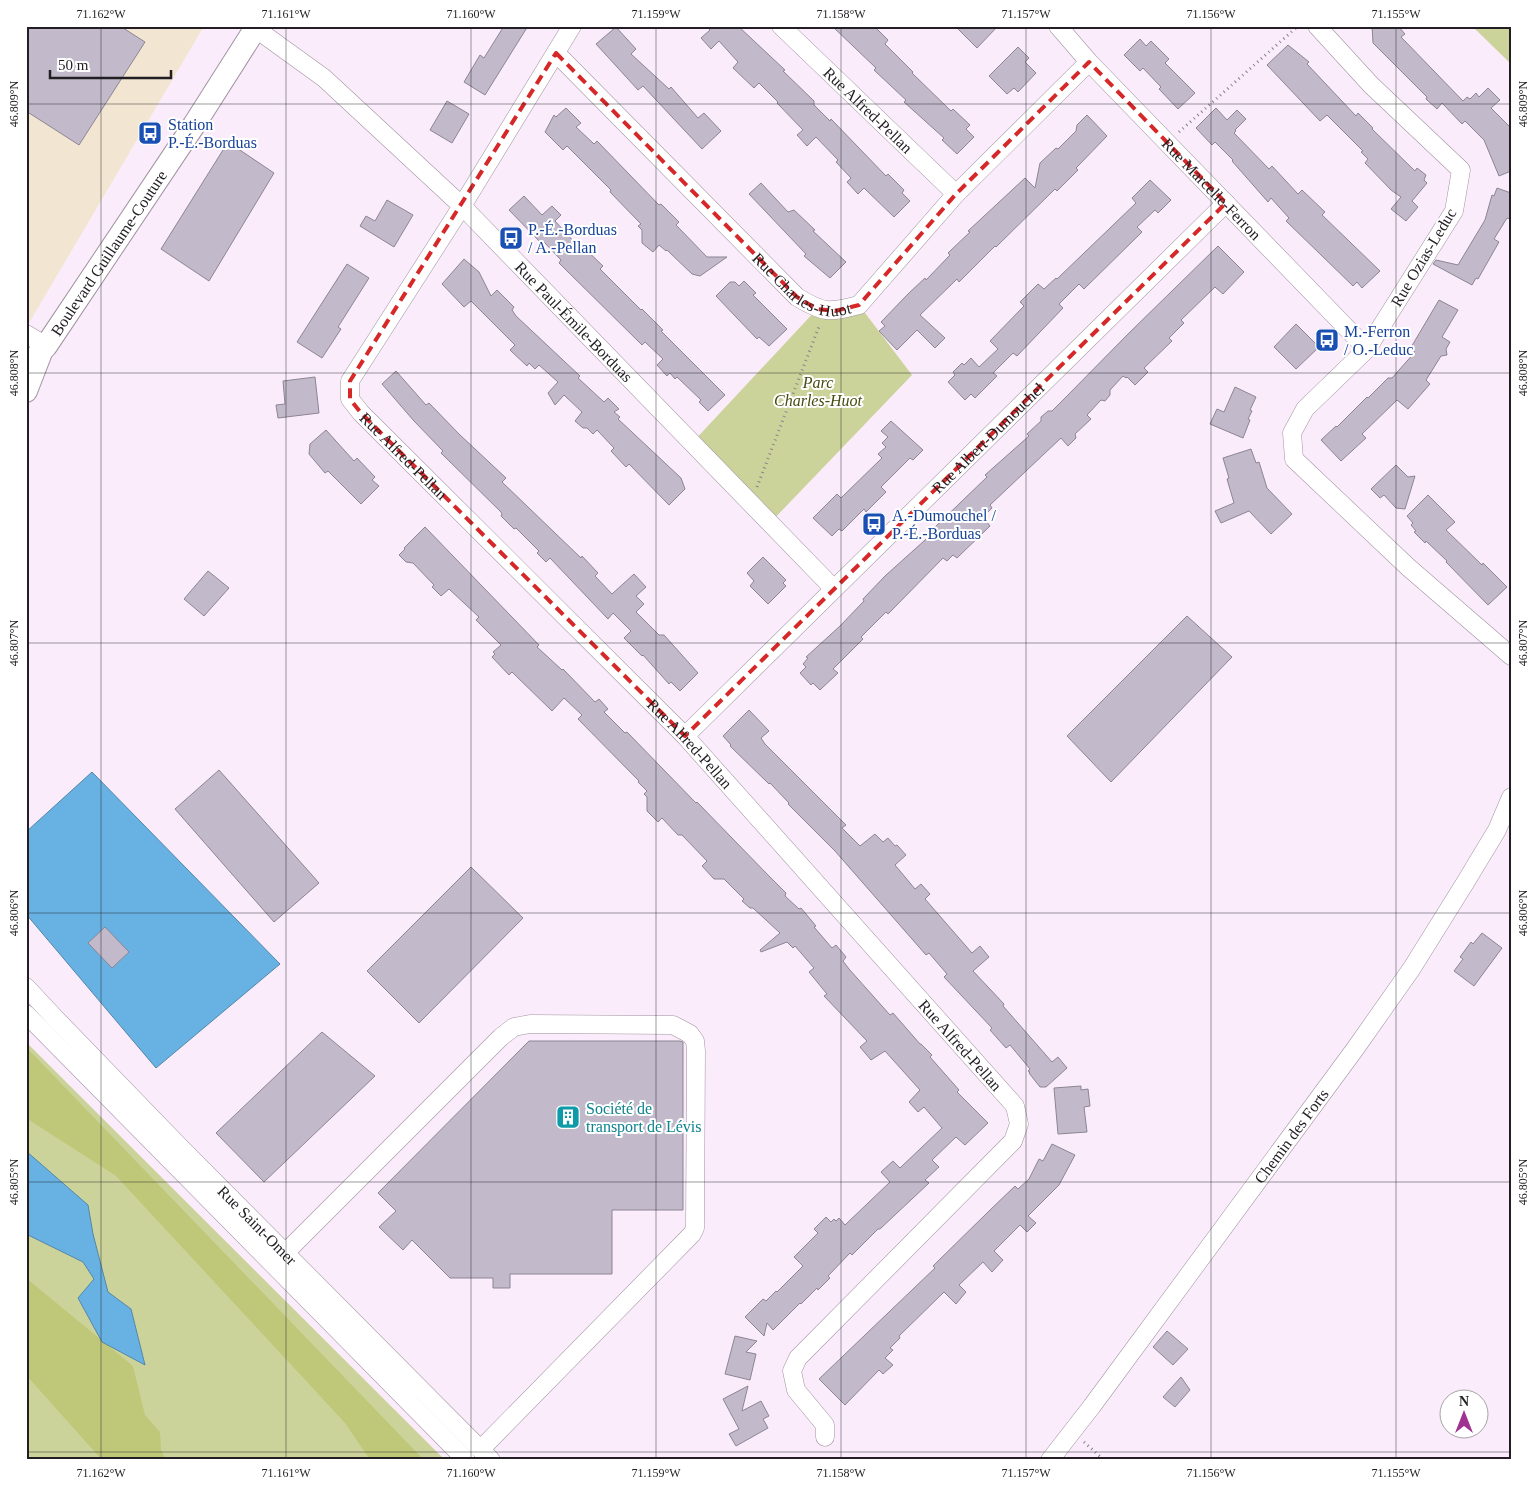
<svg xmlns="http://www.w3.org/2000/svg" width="1537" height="1486" font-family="'Times New Roman',serif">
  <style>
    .commercial { fill: #f2e6d2 }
    .green { fill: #ccd39a }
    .forest { fill: #bfc879 }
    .water { fill: #68b2e3; stroke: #5386a9 }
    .building { fill: #c2baca; stroke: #8c8594 }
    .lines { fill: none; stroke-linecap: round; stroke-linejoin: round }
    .minor-casing { stroke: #a093a0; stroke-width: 19 }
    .major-casing { stroke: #a093a0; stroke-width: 24 }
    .path { stroke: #8a828b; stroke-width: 3; stroke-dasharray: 1 4; stroke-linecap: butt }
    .minor { stroke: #fff; stroke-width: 18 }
    .major { stroke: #fff; stroke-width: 22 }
    .marked { fill: none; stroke: #d62828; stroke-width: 4; stroke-dasharray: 10 6; stroke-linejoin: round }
    .ticks { fill: none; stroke: #221e23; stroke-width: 1; stroke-opacity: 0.45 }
    .labels { text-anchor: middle; stroke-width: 4; stroke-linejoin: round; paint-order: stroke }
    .street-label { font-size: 16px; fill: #221e23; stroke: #fff }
    .transit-label { font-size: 16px; fill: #164399; stroke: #fff; text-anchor: start }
    .park-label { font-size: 16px; font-style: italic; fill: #474c10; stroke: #fff }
    .culture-label { font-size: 16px; fill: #0d838f; stroke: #fff; text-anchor: start }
    .neatline { fill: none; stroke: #221e23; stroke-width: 2 }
    .ticks-label { font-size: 12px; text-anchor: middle; fill: #221e23 }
  </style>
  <rect width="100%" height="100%" fill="#faecfb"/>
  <path class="commercial" d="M26 26H204L26 328Z"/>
  <path class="green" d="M1472 26H1511V64Z
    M859 305 912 375 770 523 692 443 817 309Z
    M26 1042 445 1460H26Z"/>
  <path class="forest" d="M26 1047 424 1460H370L345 1423 116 1176 26 1118Z
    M26 1278 133 1366 145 1415 160 1432 161 1450 166 1460H102L26 1375Z"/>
  <path class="water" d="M92 772 280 964 156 1068 26 914V832Z
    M26 1151 88 1205 93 1234 108 1292 131 1309 145 1365 102 1342 78 1298 94 1279 83 1262 26 1234Z"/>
  <path class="building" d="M26 26H120L145 42 79 145 26 111Z
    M504 26H528L485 95 464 82 480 55 484 58Z
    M707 26H738L785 70 783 71 814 101V105L830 121 831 119 886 176 888 174 904 190 902 193 910 201 894 217 864 188 858 194 847 182 851 178 836 162 838 160 816 137 807 146 797 135 803 130 777 103 778 102 759 83 754 88 733 68 738 62 719 41 711 49 701 38 710 30Z
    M832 26H874L888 40 885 44 913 72 912 73 951 111 953 109 970 125 966 129 974 137 957 154 942 140 944 138 904 102 906 100 874 70 876 68Z
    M955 26H998L977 48Z
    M1372 26H1398L1405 34 1401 37 1463 101 1467 97 1470 99 1476 93 1479 97 1488 88 1500 100 1491 108 1511 128V171L1499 176 1484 140 1465 121 1462 124 1442 103 1437 109 1426 99 1427 97 1373 43Z
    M616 27 636 49 631 54 669 89 671 87 698 118 704 113 721 131 702 149 643 86 638 90 596 44Z
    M1140 39 1146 46 1151 41 1169 59 1165 63 1195 93 1178 109 1159 89 1161 87 1143 68 1140 71 1124 55Z
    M1288 45 1309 62 1307 64 1356 116 1358 113 1373 128 1372 129 1415 171 1417 168 1426 175 1424 180 1427 183 1412 201 1418 207 1406 221 1391 209 1401 197 1391 190 1365 163 1368 159 1361 152 1363 151 1327 115 1320 121 1267 65Z
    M1018 47 1029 58 1025 62 1036 73 1018 92 1014 88 1007 94 989 76Z
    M447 101 469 114 452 143 430 130Z
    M566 108 581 123 576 127 594 144 597 141 659 205 661 204 679 222 676 225 707 257H727L700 276 692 274 667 250 666 251 659 245 653 252 642 243V230L638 226 641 224 610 192 611 190 567 146 563 150 545 132 554 115 556 117Z
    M1216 108 1227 120 1237 110 1246 119 1235 130 1236 131 1234 133 1269 169 1272 166 1298 194 1302 190 1325 212 1322 215 1380 271 1362 288 1357 282 1353 286 1286 221 1289 218 1271 198 1268 202 1232 161 1233 160 1215 142 1212 145 1196 128Z
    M1087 115 1107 136 1076 168 1078 170 1057 191 1055 189 996 247 995 246 959 282 957 279 920 315 945 338 935 348 917 330 897 350 879 331 885 326 881 322 908 294 925 278 926 280 950 255 948 253 970 232 968 231 1025 178 1035 188 1040 163 1056 148 1058 149 1076 131 1077 125Z
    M228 142 274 173 209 281 161 249Z
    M1150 180 1171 200 1158 213 1155 210 1137 227 1142 232 1084 289 1079 284 1059 304 1063 308 1017 356 1013 353 993 373 997 376 975 398 971 394 965 400 948 382 955 375 953 372 962 363 964 365 971 358 979 367 998 349 990 341 1024 306 1020 302 1038 284 1044 289 1056 278 1057 279 1136 203 1132 198Z
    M761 183 788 212 794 210 815 230 813 231 846 262 830 278 804 256 806 254 749 194Z
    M1497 188 1511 193V219L1507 218 1494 239 1499 242 1478 279 1476 278 1472 285 1433 264 1436 260 1458 265 1485 220 1492 195 1494 196Z
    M524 196 542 215 552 206 561 215 555 221 576 244 579 243 603 266 600 269 641 310 642 309 663 330 661 331 725 395 708 411 699 402 701 400 677 377 675 379 670 373 667 376 657 365 663 359 645 342 642 345 559 263 561 260 544 242 542 244 509 210Z
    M387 200 413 215 394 247 360 226 366 216 375 221Z
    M1218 246 1244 272 1223 294 1215 287 1181 320 1184 323 1169 338 1172 341 1144 368 1148 372 1135 385 1127 377 1126 378 1123 376 1110 390V395L1105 401 1101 400 1087 415 1091 419 1075 434 1076 438 1068 446 1061 438 990 505 992 508 983 517 990 526 957 558 953 555 947 561 943 558 888 614 886 612 861 637 863 639 833 669 838 673 820 690 813 683 811 685 800 673 806 667 803 664 808 658 806 657 840 626 864 601 863 599 885 576 934 532 932 530 987 477 985 475 1029 436 1027 434 1041 421V417L1048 411H1052L1067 396 1128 334Z
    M464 259 479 272 491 296 497 290 514 307 512 310 516 316 580 376 578 378 604 402 608 398 619 409 614 412 620 417 618 419 681 478 685 489 669 505 629 464 626 467 611 451 614 448 597 430 593 434 587 428H583L575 421 582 412 564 395 555 405 548 393 558 382 539 365 535 369 529 363 527 366 510 350 515 345 471 301 464 307 442 284Z
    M347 264 369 278 338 327 341 329 322 358 297 342Z
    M744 281 756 293 753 295 787 329 769 346 759 337 757 339 716 296 730 282H735L739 286Z
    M1439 300 1458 310 1442 337 1450 342 1446 349 1447 355 1441 356 1426 380 1430 384 1408 409 1397 400 1362 434 1366 438 1341 461 1321 440 1336 426 1337 427 1367 397 1368 398 1388 378H1392L1415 352 1410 349Z
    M1296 324 1319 347 1296 369 1274 347Z
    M396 371 426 405 429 403 459 434 506 478 502 482 581 558 582 556 598 573 595 576 612 594 634 574 646 587 636 596 644 604 636 612 659 635H664L698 673 680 691 671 682 669 684 643 655 642 656 624 638 631 631 613 613 608 619 550 558 546 562 537 553 539 551 516 528 514 529 501 516 502 514 501 512 441 453 443 451 414 421 382 384Z
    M315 377 319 413 278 418 276 405 285 404 283 381Z
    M1235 387 1256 397 1250 410 1252 411 1248 419 1250 420 1243 438 1210 424 1217 409 1224 412Z
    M891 421 923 450 913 460 910 458 881 487 886 492 866 512 864 509 842 531 839 529 832 536 813 518 837 494 841 498 882 458 878 454 886 447 882 443 888 437 881 431Z
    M326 430 354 461 357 458 375 477 372 480 379 486 361 504 328 471 325 473 309 454 310 444Z
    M1251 449 1256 463 1259 462 1267 488 1292 514 1271 534 1249 511 1221 523 1215 511 1234 503 1227 479 1229 478 1223 458Z
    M1396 465 1408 477 1415 476 1405 509 1396 508 1384 495 1380 498 1371 489Z
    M1428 495 1455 522 1446 530 1482 565 1483 563 1507 587 1488 605 1446 562 1447 561 1426 541 1425 543 1414 532 1416 531 1411 525 1413 523 1407 516Z
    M425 527 539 645 537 647 562 670 563 669 595 702 599 699 608 709 604 712 625 733 627 732 696 803 697 802 768 875 786 893 785 896 799 909 801 908 816 926 814 927 832 948 836 945 846 957 843 961 849 969 890 1015 893 1013 920 1044H921L932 1055 930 1057 959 1090 957 1092 988 1123 965 1145 956 1137 932 1160 939 1167 925 1180 929 1183 880 1229H878L852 1255 850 1253 828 1276 830 1278 818 1290 817 1288 801 1304 800 1303 773 1330 767 1323 764 1336 745 1317 763 1299 766 1301 776 1291 777 1292 803 1266 794 1257 818 1233 814 1229 826 1217 831 1222 834 1219 836 1221 839 1218 845 1225 890 1182 881 1172 893 1161 900 1168 942 1128 924 1107 918 1112 909 1102 920 1090 885 1051 871 1060 860 1047 867 1041 824 996 827 994 809 972 814 968 795 946 793 948 787 942 761 952 760 950 780 933 753 908H750L742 901 744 899 724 879H714L702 866 707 861 682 835H678L662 818 658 822 647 811V797L644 794 647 791 638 782 639 781 578 719 582 715 564 698 552 711 512 672 509 675 492 657 495 654 493 652 501 645 476 620 479 617 449 589 441 596 432 587 434 585 413 563 406 562 399 555 405 549 404 548Z
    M763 557 786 580 783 583 786 586 768 604 750 586 754 581 747 573Z
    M208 571 229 588 204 616 184 599Z
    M1187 616 1232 657 1111 782 1067 736Z
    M749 710 769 731 761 738 765 744 846 825 842 828 860 846 875 834 883 842 888 838 895 846 897 845 906 855 895 865 915 889 921 884 930 894 925 899 972 953 980 946 989 957 973 971 1004 1004 1003 1006 1052 1062 1058 1057 1067 1068 1046 1087H1040L1029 1073 1030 1072 1028 1071 1030 1069 1010 1045 1006 1048 990 1030 992 1028 944 977 947 974 929 953 926 955 835 851 788 804 789 803 770 783 769 784 730 746 731 745 723 736Z
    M219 770 319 883 274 922 175 809Z
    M471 867 523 918 419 1023 367 971Z
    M105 927 129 952 112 968 88 943Z
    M1482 933 1502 948 1474 986 1454 971 1463 959 1460 957 1471 942 1473 944Z
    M322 1032 375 1076 264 1182 216 1133Z
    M529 1041H680L683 1042V1210H612V1274H510V1288H493V1278H450L412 1240 403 1250 379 1227 396 1211 378 1193Z
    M1081 1086V1090L1088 1089 1090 1106 1084 1107 1087 1132 1058 1134 1054 1088Z
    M1052 1144 1075 1155 1059 1185 1028 1216 1036 1223 1027 1232 1020 1225 994 1251 1003 1260 992 1272 983 1262 959 1285 966 1292 956 1304 944 1292 899 1336 900 1338 890 1348 893 1350 885 1358 893 1365 883 1374 879 1370 845 1405 819 1379 935 1268 933 1266 988 1212 1015 1186 1018 1189 1029 1179 1039 1159 1043 1161Z
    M1167 1331 1188 1349 1173 1365 1153 1347Z
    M735 1336 757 1341 746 1352 756 1354 750 1380 725 1374Z
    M1181 1377 1190 1390 1175 1407 1163 1397Z
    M748 1386 742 1411 761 1401 769 1416 763 1419 768 1428 736 1446 729 1434 739 1429 723 1399Z"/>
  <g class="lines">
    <g class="minor-casing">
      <g id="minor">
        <path id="s1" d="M252 26 324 78 462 206 834 589"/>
        <path id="s2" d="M572 26 462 206 350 381V399L361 413 685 736 1015 1106 1019 1124 1013 1141 798 1358 792 1371 796 1390 825 1425V1437"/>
        <path id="s3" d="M781 26 956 194"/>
        <path id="s4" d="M1058 26 1089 62 1367 349"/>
        <path d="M1317 26 1371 85 1461 170 1454 211 1367 349 1305 409 1292 433 1294 459 1408 567 1511 656"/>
        <path id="s5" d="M556 53 797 297C823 313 829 313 859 305L956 194 1089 62"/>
        <path d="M26 334 46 346"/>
        <path id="s6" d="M685 736 1226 203"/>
        <path id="s7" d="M26 987 55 1018 181 1148 491 1460"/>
        <path d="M26 1014 466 1460"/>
        <path d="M285 1253 501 1037 514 1027 530 1024 673 1025 690 1034 695 1041 696 1051 695 1228 692 1234 481 1449"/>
        <path id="s8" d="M1050 1460 1092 1406 1355 1049 1412 968 1465 883 1497 830 1511 797"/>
      </g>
    </g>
    <g class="major-casing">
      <g id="major">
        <path id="s9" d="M26 368 46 346 194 125 257 26"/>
        <path d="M26 391 40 355"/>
      </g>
    </g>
    <path class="path" d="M1179 132 1298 26
      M757 487 820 324
      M1084 1442 1104 1460"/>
    <use href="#minor" class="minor"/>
    <use href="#major" class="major"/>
  </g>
  <path class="marked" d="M556 53 797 297 817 309 835 311 859 305 956 194 1089 62 1226 203 685 736 361 413 350 399V381Z"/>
  <path class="ticks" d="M101 26V1460M286 26V1460M471 26V1460M656 26V1460M841 26V1460M1026 26V1460M1211 26V1460M1396 26V1460M26 104H1511M26 373H1511M26 643H1511M26 913H1511M26 1182H1511M26 1452H1511"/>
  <defs>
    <g id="bus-square" transform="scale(1.25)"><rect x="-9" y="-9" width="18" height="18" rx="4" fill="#1a4fb4" stroke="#fff"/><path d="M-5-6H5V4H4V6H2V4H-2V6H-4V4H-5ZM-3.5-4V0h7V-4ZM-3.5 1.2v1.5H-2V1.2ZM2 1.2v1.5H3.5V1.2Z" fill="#fff"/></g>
    <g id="building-square" transform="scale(1.25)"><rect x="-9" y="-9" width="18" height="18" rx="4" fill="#0f9aa8" stroke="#fff"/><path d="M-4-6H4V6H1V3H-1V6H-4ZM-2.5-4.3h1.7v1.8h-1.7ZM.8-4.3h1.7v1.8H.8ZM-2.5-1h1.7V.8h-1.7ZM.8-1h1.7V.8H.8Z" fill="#fff"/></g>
  </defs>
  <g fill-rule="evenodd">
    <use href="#bus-square" x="150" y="133"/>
    <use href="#bus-square" x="511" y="238"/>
    <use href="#bus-square" x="1327" y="340"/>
    <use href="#bus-square" x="874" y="524"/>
    <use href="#building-square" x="568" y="1117"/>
  </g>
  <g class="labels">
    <g class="street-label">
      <text dy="6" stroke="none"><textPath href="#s3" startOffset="121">Rue Alfred-Pellan</textPath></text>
      <text dy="6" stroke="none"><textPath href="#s4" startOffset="224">Rue Marcelle-Ferron</textPath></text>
      <text dy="6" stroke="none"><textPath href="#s9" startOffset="142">Boulevard Guillaume-Couture</textPath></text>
      <text transform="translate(1423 257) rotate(-59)" y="6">Rue Ozias-Leduc</text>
      <text dy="6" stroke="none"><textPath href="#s5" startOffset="342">Rue Charles-Huot</textPath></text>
      <text dy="6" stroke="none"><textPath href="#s1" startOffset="438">Rue Paul-Émile-Borduas</textPath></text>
      <text dy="6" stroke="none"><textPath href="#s6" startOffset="425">Rue Albert-Dumouchel</textPath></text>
      <text dy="6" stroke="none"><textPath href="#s2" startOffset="515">Rue Alfred-Pellan</textPath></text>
      <text dy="6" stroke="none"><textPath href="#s2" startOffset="921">Rue Alfred-Pellan</textPath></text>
      <text dy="6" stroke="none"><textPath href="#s2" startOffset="1326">Rue Alfred-Pellan</textPath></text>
      <text dy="6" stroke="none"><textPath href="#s8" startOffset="404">Chemin des Forts</textPath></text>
      <text dy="6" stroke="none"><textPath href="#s7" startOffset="332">Rue Saint-Omer</textPath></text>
    </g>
    <g class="transit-label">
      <text x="168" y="130">Station<tspan x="168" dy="18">P.-É.-Borduas</tspan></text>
      <text x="528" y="235">P.-É.-Borduas<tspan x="528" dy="18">/ A.-Pellan</tspan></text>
      <text x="1344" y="337">M.-Ferron<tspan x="1344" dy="18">/ O.-Leduc</tspan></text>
      <text x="892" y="521">A.-Dumouchel /<tspan x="892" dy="18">P.-É.-Borduas</tspan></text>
    </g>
    <g class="park-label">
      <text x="818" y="388">Parc<tspan x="818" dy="18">Charles-Huot</tspan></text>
    </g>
    <g class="culture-label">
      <text x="586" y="1114">Société de<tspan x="586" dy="18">transport de Lévis</tspan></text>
    </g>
  </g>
  <rect width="1537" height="1486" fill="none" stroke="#ffffff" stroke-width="55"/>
  <g transform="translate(1464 1414)"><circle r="24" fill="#ffffff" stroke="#a7a5a7"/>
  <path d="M0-4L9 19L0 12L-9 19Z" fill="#9f3191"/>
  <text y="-8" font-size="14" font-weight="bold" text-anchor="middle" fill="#221e23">N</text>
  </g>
  <path d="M50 70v8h121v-8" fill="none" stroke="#221e23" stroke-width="2.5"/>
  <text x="58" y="70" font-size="15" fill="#221e23" stroke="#ffffff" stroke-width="4" paint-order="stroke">50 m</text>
  <rect x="28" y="28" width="1482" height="1430" class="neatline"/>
  <g class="ticks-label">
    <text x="101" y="18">71.162°W</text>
    <text x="286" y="18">71.161°W</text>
    <text x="471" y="18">71.160°W</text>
    <text x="656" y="18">71.159°W</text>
    <text x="841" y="18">71.158°W</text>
    <text x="1026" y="18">71.157°W</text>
    <text x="1211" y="18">71.156°W</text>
    <text x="1396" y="18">71.155°W</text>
    <text transform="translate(14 104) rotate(-90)" y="4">46.809°N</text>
    <text transform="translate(1523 104) rotate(-90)" y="4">46.809°N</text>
    <text transform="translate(14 373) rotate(-90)" y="4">46.808°N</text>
    <text transform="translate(1523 373) rotate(-90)" y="4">46.808°N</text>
    <text transform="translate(14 643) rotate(-90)" y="4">46.807°N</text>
    <text transform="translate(1523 643) rotate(-90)" y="4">46.807°N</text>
    <text transform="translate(14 913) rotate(-90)" y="4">46.806°N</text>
    <text transform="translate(1523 913) rotate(-90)" y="4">46.806°N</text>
    <text transform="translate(14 1182) rotate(-90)" y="4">46.805°N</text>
    <text transform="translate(1523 1182) rotate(-90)" y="4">46.805°N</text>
    <text x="101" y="1477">71.162°W</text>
    <text x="286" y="1477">71.161°W</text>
    <text x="471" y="1477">71.160°W</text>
    <text x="656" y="1477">71.159°W</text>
    <text x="841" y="1477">71.158°W</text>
    <text x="1026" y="1477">71.157°W</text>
    <text x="1211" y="1477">71.156°W</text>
    <text x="1396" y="1477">71.155°W</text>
  </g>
</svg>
